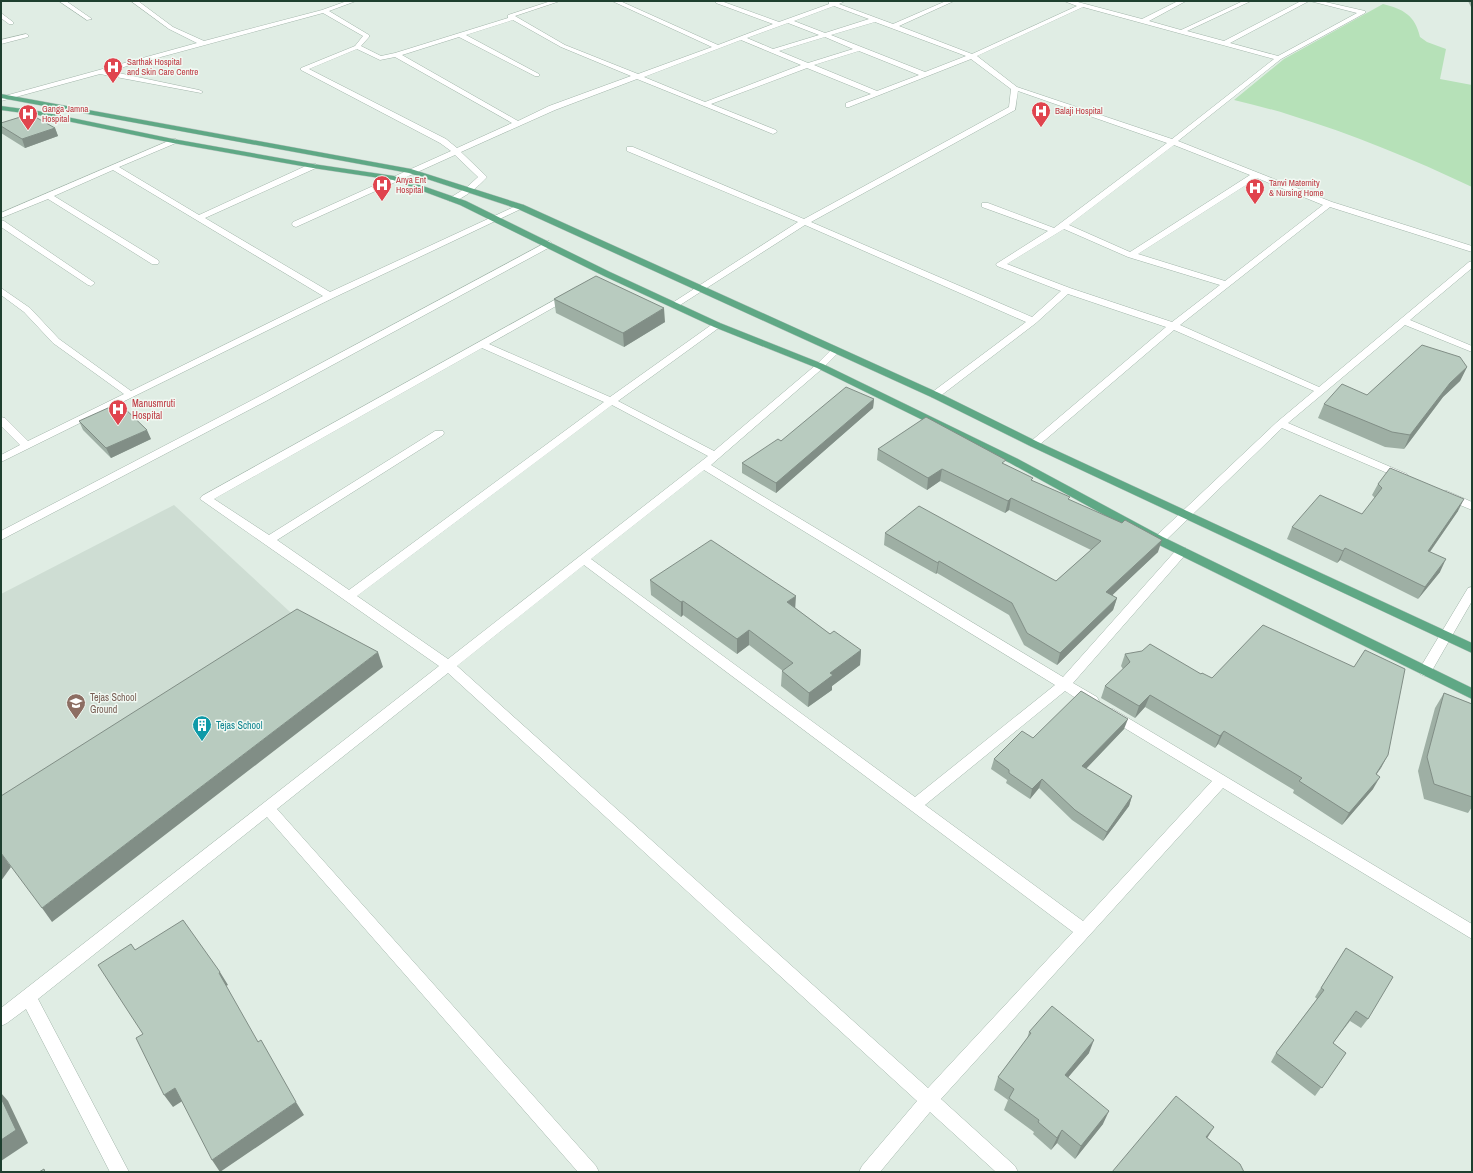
<svg xmlns="http://www.w3.org/2000/svg" width="1473" height="1173" font-family="'Archivo Narrow',sans-serif">
  <style>
    .built { fill: #ceddd3 }
    .green { fill: #b6e1b8 }
    .lines { fill: none; stroke-linecap: round; stroke-linejoin: round }
    .minor-casing { stroke: #a2b5aa; stroke-width: 1 }
    .major-casing { stroke: #c0c9c5; stroke-width: 1 }
    .minor { fill: #fff; fill-rule: evenodd }
    .major { fill: #5fa885; fill-rule: evenodd }
    .wall { fill: #9eafa4 }
    .shaded-wall { fill: #818e86 }
    .building { fill: #b8cbbf; stroke: #818e86 }
    .labels { text-anchor: middle; stroke-width: 3; stroke-linejoin: round; paint-order: stroke }
    .far-health-label { font-size: 9px; fill: #be3a42; stroke: #f1f9f3; text-anchor: start }
    .health-label { font-size: 10px; fill: #be3a42; stroke: #f1f9f3; text-anchor: start }
    .education-label { font-size: 10px; fill: #785e54; stroke: #f1f9f3; text-anchor: start }
    .culture-label { font-size: 10px; fill: #0d838f; stroke: #f1f9f3; text-anchor: start }
  </style>
  <rect width="100%" height="100%" fill="#e0ede4"/>
  <path class="built" d="M174 505 302 623 1 817V594Z"/>
  <path class="green" d="M1383 4C1403 9 1415 15 1420 37L1427 42 1446 49 1440 79 1472 85V187C1413 159 1352 134 1290 115 1272 109 1253 105 1234 100L1284 59Z"/>
  <g class="lines">
    <g class="minor-casing">
      <path id="minor" d="M59 1H66L92 19 87 20Z
        M131 1H138L173 27 204 41 322 10 347 1H356L329 11 369 35V37L361 46 381 56 395 53 508 18V15L551 1H560L515 16 565 45 638 74 712 47 612 1H620L718 45 773 24 716 3V1H721L779 22 829 4V2L845 1 839 4 893 24 946 1H954L899 26 972 54 1077 6 1064 1H1074L1142 19 1178 1H1186L1149 21 1181 30 1243 1H1251L1187 31 1224 41 1301 1H1309L1230 43 1278 56 1357 13 1310 1H1321L1365 11V13L1281 59 1178 141 1332 202 1472 246V252L1330 207 1180 325 1319 387 1469 262 1472 261V268L1410 320 1472 346V352L1405 325 1288 423 1407 474 1408 476 1407 478H1399L1282 428 1163 543H1155L1153 540 1155 537 1277 422 1314 391 1174 330 1038 446H1030L1029 444 1030 442 1166 327 1068 294 1036 323 939 397H931L930 395 931 393 1026 322 805 225 677 307 674 308 669 305 798 222 627 151V147H633L804 219 1009 107 1011 89 971 59 849 107H846V103L871 94 807 68 711 104 776 130 777 132 773 134 637 79 555 110 461 152 487 177C480 185 460 203 449 201L448 199 466 188 478 177 455 155 296 227 293 226 292 224 293 222 451 151 440 143 301 70V68L355 46 363 36 323 13 109 71 199 90 203 92 201 93 100 74 1 101V97L197 43 169 29ZM834 6 869 19 825 33 794 21ZM1083 7 1274 59 1172 139 1017 87 977 56ZM513 20 561 47 631 76 549 106 518 121 402 55 459 37 535 76H539V74L466 35ZM875 22 966 56 925 72 831 35ZM788 23 819 35 773 49 747 38ZM825 37 853 49 808 63 779 51ZM741 40 801 65 705 102 644 77ZM357 49 380 60 395 57 512 123 457 148 446 139 309 69ZM859 51 919 75 877 91 814 65ZM1018 91 1167 143 1054 228 988 203H982V207L1048 231 996 264 997 266 1061 291 1032 317 811 222 1015 110ZM1174 145 1250 175 1130 252 1069 225ZM1257 178 1323 205 1225 281 1138 254ZM1064 229 1128 257 1220 285 1172 322 1070 288 1007 264Z
        M1 13 13 22V24H9L1 18Z
        M26 34 28 35V37L1 44V40Z
        M173 139H176V143L119 167 199 215 310 164H316V168L205 218 330 292 518 205H524L525 207 333 298 1 462V455L20 445 1 426V417L5 418 28 441 124 394 53 343 24 312 1 295V288L30 308 59 339 131 391 323 296 113 170 54 196 158 260 159 262 158 264H152L48 199 1 218V213Z
        M1 220 4 221 95 283 91 286 88 285 1 227Z
        M549 241 553 244 552 246 266 401 1 540V531L258 397Z
        M569 292 572 293 574 295 572 297 489 344 610 397 714 323H720L722 325 720 327 618 401 714 451 817 364 833 348H839L841 350 823 368 711 465 1063 677 1178 548H1186L1188 551 1186 554 1073 683 1097 697 1099 701 1097 705C1086 708 1074 696 1065 691L925 805 1083 921 1212 781 1108 718 1106 714 1108 710 1113 709 1472 924V939L1223 788 941 1099 1015 1166 1018 1172H996L930 1112 880 1172H859L862 1166 917 1101 448 673 277 809 596 1166 599 1172H578L267 817 38 999 129 1172H110L26 1009 7 1023 1 1026V1008L439 666 200 499 202 496ZM482 348 604 402 349 590 277 540 443 435 444 433 443 431H435L269 535 214 499ZM612 405 708 456 448 659 357 596ZM704 470 1055 685 915 797 591 559ZM584 565 1073 932 928 1088 457 666Z
        M1447 491 1472 502V510L1443 498 1441 495 1443 492Z
        M1472 587V601L1430 674 1425 676 1420 674 1419 671 1420 668 1468 588Z"/>
    </g>
    <g class="major-casing">
      <path id="major" d="M1 94 411 169 524 205 939 393 1038 442 1472 643V653L1030 446 931 397 518 209 409 173 1 98Z
        M1 106 38 111 173 139 313 164 394 176 466 201 610 272 720 323 823 364 1018 459 1163 537 1472 688V699L1155 543 1010 463 817 368 714 327 604 276 460 205 393 180 313 168 173 143 38 115 1 110Z"/>
    </g>
    <use href="#minor" class="minor"/>
    <use href="#major" class="major"/>
  </g>
  <path class="wall" d="M1468 1H1472V9Z
    M1 123 55 128 58 136 25 148 1 133Z
    M554 299 665 322 624 347 556 313Z
    M1467 367 1460 381 1443 397 1404 449 1385 447 1318 418 1324 404 1367 395Z
    M874 399 873 408 776 493 742 473V463L781 441Z
    M79 421 151 439 111 458 83 430Z
    M878 449 1005 464 1033 481 1069 500 1158 552 1112 595 1117 598 1113 610 1057 665 1024 645 1009 615 937 573 936 574 884 545 885 533 1056 581 1091 550 1009 510 1005 513 940 481 927 490 877 460Z
    M1378 484 1458 511 1430 552 1440 572 1418 599 1340 560 1337 563 1287 539 1292 527 1362 514 1375 498 1372 495Z
    M650 580 795 608 830 634 861 650 860 665 832 686V690L808 707 781 686 782 671H783L749 645 737 654 683 615 681 617 651 595Z
    M1125 654 1201 674 1388 755 1376 774 1373 789 1342 825 1293 793 1294 790 1218 744 1215 748 1145 707 1135 718 1101 698 1105 686 1123 669 1121 666Z
    M1444 693 1472 704V807L1468 813 1424 799 1418 771 1435 708Z
    M1124 729 1086 769 1132 796 1129 806 1103 841 1072 820 1039 788 1030 799 1006 783 1007 780 991 769 994 759 1033 738Z
    M1340 958 1368 1019 1361 1028 1350 1021 1333 1043 1346 1053 1315 1096 1271 1062 1276 1053 1317 999 1315 997Z
    M1029 1032 1089 1053 1068 1077 1103 1124 1075 1159 1057 1143 1051 1150 1033 1134 1034 1132 1004 1110 1008 1100 994 1090 998 1077 1027 1039Z"/>
  <path class="shaded-wall" d="M55 128 58 136 25 148 22 139Z
    M664 308 665 322 624 347 623 333Z
    M1467 367 1460 381 1443 397 1404 449 1410 435 1450 383Z
    M874 399 873 408 776 493V483Z
    M147 430 151 439 111 458 106 448Z
    M942 469 940 481 927 490 928 478Z
    M1011 498 1009 510 1005 513 1008 501Z
    M1464 499 1458 511 1422 563 1428 551Z
    M1162 540 1158 552 1103 604 1106 592Z
    M1345 548 1340 560 1337 563 1343 551Z
    M1446 559 1440 572 1418 599 1425 587Z
    M939 561 937 573 936 574 938 563Z
    M796 596 795 611 787 602Z
    M1117 598 1113 610 1057 665 1060 653Z
    M683 601V615L681 617V602Z
    M749 630V645L737 654V639Z
    M861 650 860 665 832 686V690L808 707 809 693 830 673Z
    M378 652 383 667 52 922 42 908Z
    M1150 695 1145 707 1135 718 1139 706Z
    M1128 719 1124 729 1079 776 1082 766Z
    M1224 731 1218 744 1215 748 1220 736Z
    M1388 755 1381 768 1368 786 1376 774Z
    M1380 777 1373 789 1342 825 1349 813Z
    M1042 779 1039 788 1030 799 1032 789Z
    M1132 796 1129 806 1103 841 1107 832Z
    M1 853 11 867 1 881Z
    M220 972 228 985 226 986 219 973Z
    M1094 1040 1089 1053 1060 1087 1065 1075Z
    M175 1088 184 1100 173 1107 164 1095Z
    M1 1093 8 1101 28 1143 1 1161Z
    M296 1102 304 1115 220 1172 212 1160Z
    M1109 1111 1103 1124 1075 1159 1081 1146Z
    M1214 1127 1206 1140V1137Z
    M1062 1130 1057 1143 1051 1150 1057 1138Z"/>
  <path class="building" d="M30 114 55 128 22 139 1 126V123Z
    M596 276 664 308 623 333 554 299Z
    M1422 345 1460 357 1467 367 1450 383 1410 435 1392 432 1324 404 1342 384 1367 395Z
    M846 387 874 399 776 483 742 463 778 439 781 441Z
    M119 403 147 430 106 448 79 421Z
    M926 417 1006 460 1002 463 1033 478 1031 480 1070 497 1068 499 1122 523 1125 520 1162 540 1106 592 1117 598 1060 653 1027 633 1012 603 939 561 938 563 885 533 919 506 1056 581 1101 541 1011 498 1008 501 942 469 928 478 878 449Z
    M1390 468 1464 499 1428 551 1446 559 1425 587 1345 548 1343 551 1292 527 1320 495 1362 514 1382 488 1378 484Z
    M711 540 796 596 787 602 830 634 834 631 861 650 830 673 833 675 809 693 782 671 793 663 749 630 737 639 683 601 681 602 650 580Z
    M297 609 378 652 42 908 1 853V796Z
    M1263 625 1354 667 1365 650 1405 669 1388 755 1376 774 1380 777 1349 813 1299 781 1302 778 1224 731 1220 736 1150 695 1139 706 1105 686 1130 662 1125 654 1142 651 1150 644 1201 674 1202 673 1212 678Z
    M1081 691 1128 719 1082 766 1132 796 1107 832 1075 810 1042 779 1032 789 1009 773V770L994 759 1022 731 1033 738Z
    M1444 693 1472 704V797L1434 784 1427 757Z
    M183 920 220 972 219 973 258 1042 261 1040 296 1102 212 1160 175 1088 164 1095 136 1038 143 1034 98 965 131 944 135 950Z
    M1346 948 1393 977 1368 1019 1356 1011 1333 1043 1346 1053 1322 1088 1276 1053 1324 990 1321 988Z
    M1052 1006 1094 1040 1065 1075 1109 1111 1081 1146 1062 1130 1057 1138 1038 1122 1039 1120 1009 1098 1014 1089 998 1077 1031 1033 1029 1032Z
    M1176 1096 1214 1127 1206 1137 1240 1164 1244 1172H1112Z
    M1 1098 16 1130 1 1140Z
    M44 1169 45 1172H39Z"/>
  <defs>
    <g id="hospital-pin" transform="scale(1)"><path d="M0 17L-7.5 6A9.5 9.5 0 1 1 7.5 6Z" fill="#e0444e" stroke="#f1f9f3"/><path d="M-5-5h3v3.5h4V-5h3V5h-3V1.5h-4V5h-3Z" fill="#fff"/></g>
    <g id="school-pin" transform="scale(1)"><path d="M0 17L-7.5 6A9.5 9.5 0 1 1 7.5 6Z" fill="#8d6e63" stroke="#f1f9f3"/><path d="M0-5L7-2L0 1L-7-2ZM-4 1L0 2.5L4 1V4Q0 6-4 4Z" fill="#fff"/></g>
    <g id="building-pin" transform="scale(1)"><path d="M0 17L-7.5 6A9.5 9.5 0 1 1 7.5 6Z" fill="#0f9aa8" stroke="#f1f9f3"/><path d="M-4-6H4V6H1V3H-1V6H-4ZM-2.5-4.3h1.7v1.8h-1.7ZM.8-4.3h1.7v1.8H.8ZM-2.5-1h1.7V.8h-1.7ZM.8-1h1.7V.8H.8Z" fill="#fff"/></g>
  </defs>
  <g fill-rule="evenodd">
    <use href="#hospital-pin" x="113" y="67"/>
    <use href="#hospital-pin" x="1041" y="111"/>
    <use href="#hospital-pin" x="28" y="114"/>
    <use href="#hospital-pin" x="382" y="185"/>
    <use href="#hospital-pin" x="1255" y="188"/>
    <use href="#hospital-pin" x="118" y="409"/>
    <use href="#school-pin" x="76" y="703"/>
    <use href="#building-pin" x="202" y="725"/>
  </g>
  <g class="labels">
    <g class="far-health-label">
      <text x="127" y="65">Sarthak Hospital<tspan x="127" dy="10">and Skin Care Centre</tspan></text>
      <text x="42" y="112">Ganga Jamna<tspan x="42" dy="10">Hospital</tspan></text>
      <text x="1055" y="114">Balaji Hospital</text>
      <text x="396" y="183">Anya Ent<tspan x="396" dy="10">Hospital</tspan></text>
      <text x="1269" y="186">Tanvi Maternity<tspan x="1269" dy="10">&amp; Nursing Home</tspan></text>
    </g>
    <g class="health-label">
      <text x="132" y="407">Manusmruti<tspan x="132" dy="12">Hospital</tspan></text>
    </g>
    <g class="education-label">
      <text x="90" y="701">Tejas School<tspan x="90" dy="12">Ground</tspan></text>
    </g>
    <g class="culture-label">
      <text x="216" y="729">Tejas School</text>
    </g>
  </g>
  <rect width="1473" height="1173" fill="none" stroke="#1e3f2f" stroke-width="4"/>
</svg>
